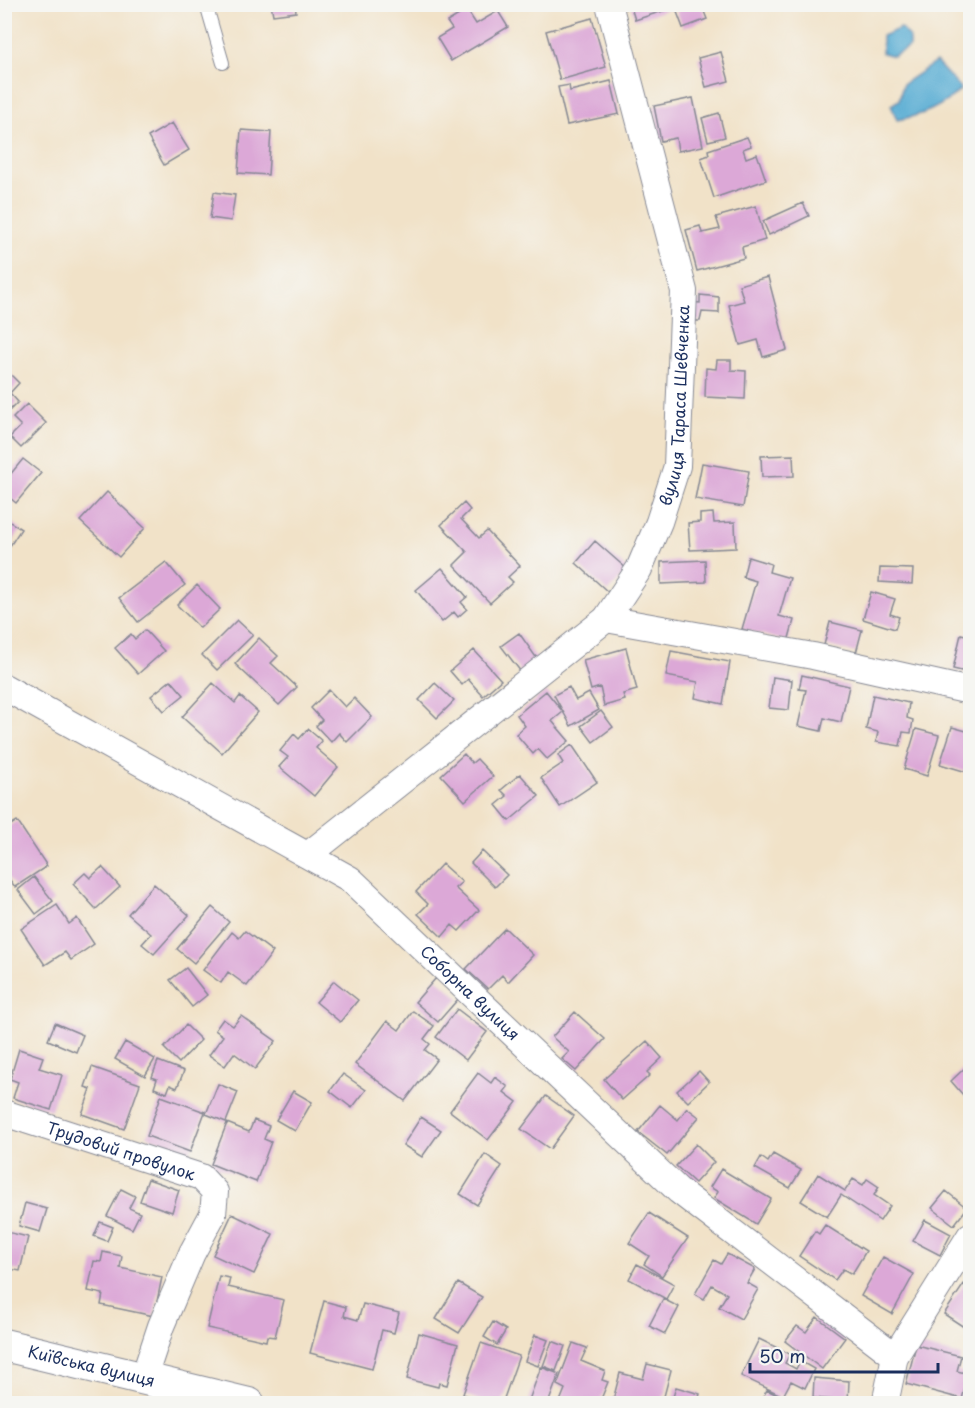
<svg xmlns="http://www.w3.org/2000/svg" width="975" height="1408" font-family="'Playpen Sans',sans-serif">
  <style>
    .water { fill: #57acd3; stroke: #396e98; stroke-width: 1.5 }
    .building { fill: #dca8d7 }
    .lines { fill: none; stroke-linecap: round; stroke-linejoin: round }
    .service-casing { stroke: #868893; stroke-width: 14 }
    .minor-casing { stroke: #868893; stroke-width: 28 }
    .tertiary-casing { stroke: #868893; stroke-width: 34 }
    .service { stroke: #fff; stroke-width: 12 }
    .minor { stroke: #fff; stroke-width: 26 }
    .tertiary { stroke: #fff; stroke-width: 32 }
    .labels { text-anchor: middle; stroke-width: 4.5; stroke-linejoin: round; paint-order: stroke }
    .street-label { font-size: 16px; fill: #1b2f5e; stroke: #f6f6f2 }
  </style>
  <rect width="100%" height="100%" fill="#f6f6f2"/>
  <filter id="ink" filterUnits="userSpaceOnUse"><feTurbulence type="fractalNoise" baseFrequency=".0167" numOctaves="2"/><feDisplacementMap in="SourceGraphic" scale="12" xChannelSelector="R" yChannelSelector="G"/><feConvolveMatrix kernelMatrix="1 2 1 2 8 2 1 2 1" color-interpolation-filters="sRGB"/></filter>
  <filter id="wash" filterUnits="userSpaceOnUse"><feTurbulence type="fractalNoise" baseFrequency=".008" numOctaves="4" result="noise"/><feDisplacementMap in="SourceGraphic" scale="24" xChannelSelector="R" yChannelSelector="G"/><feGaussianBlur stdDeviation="1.35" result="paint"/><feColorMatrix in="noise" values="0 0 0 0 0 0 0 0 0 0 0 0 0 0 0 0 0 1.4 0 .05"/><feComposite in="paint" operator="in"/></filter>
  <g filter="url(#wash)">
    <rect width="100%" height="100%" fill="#f1e2c8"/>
    <path class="water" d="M901 28 909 37V47L893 56 882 53V36Z
      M936 62 961 89C941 108 923 115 897 120L891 105 899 100 903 84Z"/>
    <g id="blocks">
      <path class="building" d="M271 4H295L296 12 273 15Z
        M630 4H670L672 8 635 20Z
        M674 4H701L707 19 683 28Z
        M467 10 476 24 498 11 508 27 451 61 437 38 452 29 447 22Z
        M592 18 606 67 560 80 546 31Z
        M721 52 729 81 706 87 698 58Z
        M611 81 619 114 567 125 558 87 569 85 570 91Z
        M693 98 703 146 678 151 676 138 661 141 654 106Z
        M719 113 725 137 708 141 702 118Z
        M172 123 189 150 164 165 148 137Z
        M241 130 271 132 268 175 238 173Z
        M747 137 751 146 743 149 746 158 757 154 766 180 714 198 701 158 709 155 708 150Z
        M214 192 235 195 231 221 210 218Z
        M803 203 809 216 769 235 763 221Z
        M756 206 765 240 742 247 744 258 697 271 686 230 700 226 702 233 720 229 716 217Z
        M768 277 787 350 763 357 758 340 740 345 729 305 744 301 739 285Z
        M700 295 719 297V313L702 312 700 321H689V302L700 303Z
        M717 360H731V370L746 371 745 399 705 397 706 368 716 369Z
        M6 370 19 383 10 393 18 402 4 416Z
        M27 404 46 423 21 448 10 437 21 426 13 418Z
        M793 455 794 476 762 477 761 456Z
        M23 459 41 473 16 503 4 493V482Z
        M702 463 749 471 743 507 695 499Z
        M107 492 145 528 119 557 80 521Z
        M464 503 470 510 461 519 479 538 487 531 520 566 508 577 513 582 490 603 454 565 467 552 441 525Z
        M713 513 714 523 735 522 736 548 690 550 688 523 700 522V514Z
        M4 518 21 529 4 555Z
        M595 541 628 570 608 592 576 563Z
        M748 557 771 564 769 572 790 578 779 616 794 620 788 642 742 629 756 581 743 577Z
        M705 560 706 582 661 584V562Z
        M166 562 185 585 138 622 119 598Z
        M442 568 467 597 461 602 467 609 458 617 454 612 442 622 416 590Z
        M880 568 913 569 912 584 879 582Z
        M197 585 220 609 200 628 177 605Z
        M871 592 895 599 890 614 899 617 895 629 863 619Z
        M237 620 253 635 217 670 202 655Z
        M830 622 862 630 856 653 824 645Z
        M145 630 164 651 138 674 115 648 131 634 135 639Z
        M519 633 538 660 521 672 501 646Z
        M961 634 970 636V673L953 669Z
        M259 638 278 656 271 663 297 687 279 705 235 664Z
        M626 648 637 690 623 694 625 700 604 706 600 687 591 690 583 660Z
        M474 650 501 680 483 696 468 679 462 685 450 671Z
        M671 651 730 662 723 704 695 698 698 682 666 676Z
        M802 675 849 686 841 722 824 718 821 731 798 726 806 690 799 689Z
        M773 677 792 680 789 710 769 708Z
        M171 680 184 695 164 711 151 696Z
        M213 683 235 703 240 696 258 712 222 753 182 717Z
        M435 683 454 701 437 718 419 700Z
        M569 687 576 700 589 693 599 710 571 726 554 695Z
        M329 690 345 707 354 698 372 717 347 742 339 733 331 742 316 726 322 720 311 708Z
        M546 691 563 712 552 721 569 741 547 759 538 749 533 754 516 734 525 726 517 715Z
        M873 695 909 703 907 718 913 720 911 733 903 732 900 746 876 742 878 732 866 729Z
        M601 711 613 727 593 742 581 726Z
        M952 727 970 732V773L940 764Z
        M308 729 322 741 316 748 338 767 314 796 279 767 288 757 280 751 294 734 299 739Z
        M916 729 939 735 927 776 904 769Z
        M572 745 597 782 560 807 541 778 563 763 558 755Z
        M464 754 472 763 477 759 493 776 465 801 441 775Z
        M520 774 539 796 509 821 496 805 507 796 501 790Z
        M17 821 47 866 15 887 4 872V829Z
        M482 851 507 875 495 887 471 863Z
        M442 864 462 882 455 888 479 910 459 931 452 925 442 937 418 914 428 904 416 892Z
        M102 867 120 887 96 909 73 884 85 873 90 878Z
        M34 877 53 901 36 914 18 890Z
        M154 884 189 915 154 954 142 944 151 934 128 914Z
        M57 905 69 924 77 918 94 944 71 960 65 952 45 965 21 929Z
        M212 907 229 922 194 963 177 949Z
        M505 928 533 955 508 982 502 975 488 989 466 969Z
        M245 931 273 952 247 986 228 972 221 983 203 970 232 932 239 938Z
        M186 968 207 995 192 1007 170 980Z
        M436 978 459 998 438 1022 415 1002Z
        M334 981 358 1000 340 1022 316 1002Z
        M457 1009 487 1032 466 1060 436 1037Z
        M413 1011 434 1026 424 1039 430 1044 425 1050 437 1059 405 1101 355 1064 387 1021 399 1030Z
        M575 1012 605 1039 576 1071 562 1059 569 1052 552 1037Z
        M241 1016 276 1041 255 1069 234 1053 225 1066 209 1055 223 1036 215 1030 223 1019 233 1026Z
        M55 1023 83 1035 76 1052 48 1040Z
        M186 1025 201 1040 179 1063 164 1048Z
        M647 1041 662 1058 647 1072 650 1075 622 1100 604 1079Z
        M125 1042 155 1059 145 1076 115 1059Z
        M19 1049 43 1057 39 1068 62 1075 51 1110 13 1098 18 1082 10 1079Z
        M158 1061 184 1071 177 1088 170 1085 167 1093 154 1088 157 1079 152 1077Z
        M970 1063V1088L963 1095 951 1081Z
        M92 1067 140 1084 124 1129 82 1114 91 1089 85 1087Z
        M699 1071 709 1082 688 1102 677 1091Z
        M478 1073 491 1083 495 1077 508 1087 504 1092 517 1102 488 1140 450 1111Z
        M343 1074 366 1090 352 1108 330 1091Z
        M218 1084 238 1092 226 1122 206 1114Z
        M293 1091 312 1102 295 1131 276 1120Z
        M161 1096 205 1112 190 1152 147 1136Z
        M546 1096 574 1116 550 1149 521 1129Z
        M660 1105 678 1120 687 1108 699 1117 667 1155 638 1132Z
        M421 1117 441 1130 422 1157 403 1145Z
        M254 1120 269 1126 264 1139 271 1142 256 1182 211 1164 227 1123 249 1132Z
        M696 1144 714 1162 695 1183 676 1166Z
        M485 1154 502 1166 477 1205 460 1194Z
        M773 1154 801 1170 790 1188 755 1168 761 1157 768 1162Z
        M721 1169 771 1199 756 1224 714 1198 718 1192 710 1187Z
        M818 1174 845 1191 853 1179 863 1185 867 1179 879 1187 874 1195 890 1206 880 1221 841 1195 827 1217 801 1201Z
        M148 1179 179 1190 172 1212 140 1201Z
        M121 1189 135 1196 129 1208 140 1213 132 1229 107 1216Z
        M946 1191 967 1208 954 1225 932 1208Z
        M25 1203 47 1209 40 1232 19 1226Z
        M649 1213 688 1238 662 1276 644 1264 649 1256 629 1243Z
        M232 1214 273 1234 254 1274 213 1255Z
        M925 1220 951 1234 940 1255 913 1241Z
        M100 1222 113 1227 107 1241 94 1236Z
        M825 1225 866 1251 852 1274 843 1269 835 1280 799 1256 815 1231 819 1234Z
        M7 1232 28 1237 20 1271 4 1268V1237Z
        M103 1252 122 1256 120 1268 162 1277 154 1316 101 1305 103 1294 88 1291 94 1261 101 1262Z
        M727 1254 755 1269 747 1283 758 1289 741 1319 719 1307 727 1294 712 1285 704 1299 695 1294 714 1260 721 1264Z
        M883 1257 914 1274 892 1314 861 1296Z
        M637 1264 674 1284 666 1299 629 1279Z
        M219 1276 230 1278 228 1287 284 1300 275 1337 267 1336 266 1341 207 1328Z
        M458 1283 482 1297 459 1333 436 1319Z
        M964 1284 970 1289V1331L944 1314Z
        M663 1299 679 1307 665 1334 649 1326Z
        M324 1301 346 1307 344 1316 358 1320 363 1304 399 1313 394 1333 382 1330 372 1369 310 1353Z
        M817 1317 845 1338 822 1369 785 1341 797 1326 806 1332Z
        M493 1322 506 1330 497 1345 484 1337Z
        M419 1333 458 1344 447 1385 439 1383 438 1387 407 1379Z
        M535 1335 548 1340 538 1366 525 1361Z
        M759 1339 790 1354 785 1363 796 1369 800 1361 814 1369 805 1388 791 1381 783 1396 741 1376Z
        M552 1341 565 1346 556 1371 543 1366Z
        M481 1343 519 1356 502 1404H489L463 1394Z
        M573 1343 587 1348 581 1361 605 1371 602 1380 608 1382 599 1404H559L565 1389 557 1385Z
        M916 1345 961 1356 957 1371 969 1374 962 1399 906 1384Z
        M647 1364 671 1370 662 1404H612L620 1373 643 1379Z
        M541 1367 559 1374 548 1404H538L529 1400Z
        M814 1378 849 1381 848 1401 813 1398Z
        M676 1387 700 1394 697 1404H671Z
        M767 1390 779 1396 776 1404H759Z
        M942 1399 962 1402V1404H942Z"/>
    </g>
  </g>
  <g filter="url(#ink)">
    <use href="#blocks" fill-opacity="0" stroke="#868893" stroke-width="1.5"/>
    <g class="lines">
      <g class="service-casing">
        <path id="service" d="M206 4 223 63"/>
      </g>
      <g class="minor-casing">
        <g id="minor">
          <path d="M606 619 813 656 970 691"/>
          <path id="s1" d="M4 687 350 879 679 1191 895 1356"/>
          <path id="s2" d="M308 855 606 619 639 569 659 522 677 466 684 291 609 4"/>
          <path id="s3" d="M4 1113 201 1177 215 1192 213 1214 192 1253 161 1326 144 1377"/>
          <path d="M885 1404 895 1356 970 1236"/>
        </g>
      </g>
      <g class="tertiary-casing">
        <g id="tertiary">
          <path id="s4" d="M4 1345 249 1404"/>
        </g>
      </g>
      <use href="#service" class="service"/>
      <use href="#minor" class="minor"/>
      <use href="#tertiary" class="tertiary"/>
    </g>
  </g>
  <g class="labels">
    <g class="street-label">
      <text dy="6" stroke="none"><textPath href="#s2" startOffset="610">вулиця Тараса Шевченка</textPath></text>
      <text dy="6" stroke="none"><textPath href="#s1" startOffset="561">Соборна вулиця</textPath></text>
      <text dy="6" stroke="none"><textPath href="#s3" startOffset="123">Трудовий провулок</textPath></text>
      <text dy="6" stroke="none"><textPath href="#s4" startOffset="90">Київська вулиця</textPath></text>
    </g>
  </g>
  <rect width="975" height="1408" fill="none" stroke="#f6f6f2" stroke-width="24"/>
  <path d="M750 1363v9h188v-9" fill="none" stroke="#1b2f5e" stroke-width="3"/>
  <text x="759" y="1363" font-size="18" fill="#1b2f5e" stroke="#f6f6f2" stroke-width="4.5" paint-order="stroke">50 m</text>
</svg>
